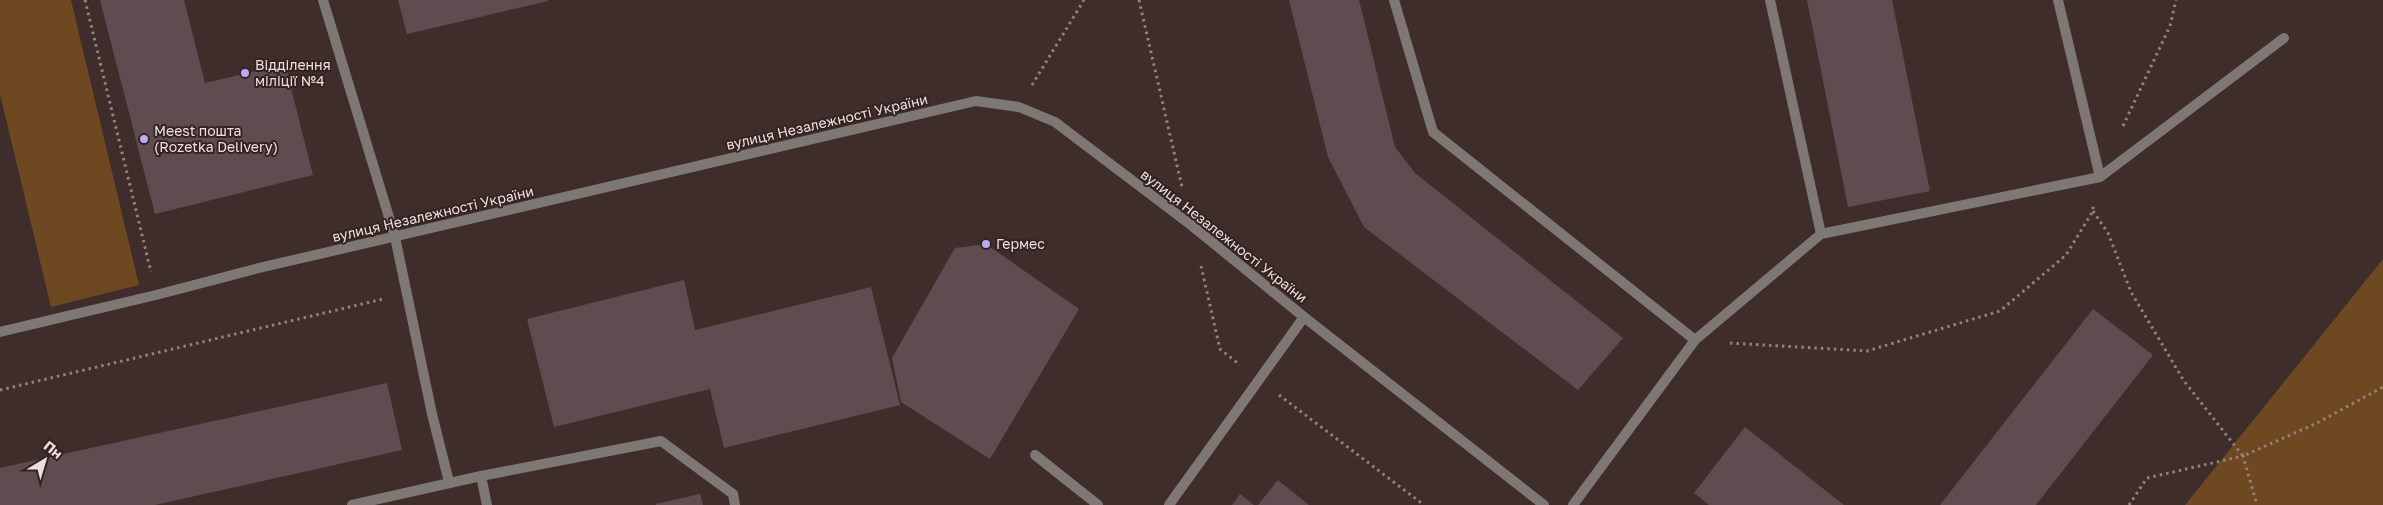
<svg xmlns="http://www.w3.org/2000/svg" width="2383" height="505" font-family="'Golos Text',sans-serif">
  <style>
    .green { fill: #6d4820 }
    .building { fill: #604c50 }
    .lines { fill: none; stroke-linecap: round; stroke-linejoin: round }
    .path { stroke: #918280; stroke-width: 3; stroke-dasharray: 2.5 4; stroke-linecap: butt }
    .lane { stroke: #7f7773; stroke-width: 10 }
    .street { stroke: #7f7773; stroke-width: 10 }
    .poi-dot { fill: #b6acf8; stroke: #342321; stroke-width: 2 }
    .labels { text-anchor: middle; stroke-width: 4; stroke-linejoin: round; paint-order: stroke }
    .poi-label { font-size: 14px; fill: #ece0de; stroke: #342321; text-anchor: start }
    .street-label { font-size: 14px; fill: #ece0de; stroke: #342321 }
  </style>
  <rect width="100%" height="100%" fill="#3f2d2b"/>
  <path class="green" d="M0 0H71L139 285 51 307 0 94Z
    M2383 259V505H2185Z"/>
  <path class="building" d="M100 0H184L205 83 285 64 313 175 155 214Z
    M398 0H548V1L407 34Z
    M1289 0H1359L1395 147 1415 173 1623 338 1578 390 1364 227 1328 157Z
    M1807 0H1892L1930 191 1848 207Z
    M986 244 1079 309 990 459 901 402 892 358 955 248Z
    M684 280 695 330 871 287 900 405 724 448 710 389 554 427 527 319Z
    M2093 309 2153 355 2036 505H1940Z
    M387 383 402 450 155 505H0V468Z
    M1745 427 1844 505H1709L1694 493Z
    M1278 480 1309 505H1258Z
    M700 494 703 505H656V504Z
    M1240 494 1254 505H1232Z"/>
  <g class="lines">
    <path class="path" d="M85 0 151 272
      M1139 0 1182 187
      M1032 85 1084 0
      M2123 126 2170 26 2176 0
      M2093 211 2108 233 2131 292 2184 381 2243 456 2317 423 2383 387
      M1201 266 1220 349 1240 365
      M1730 343 1867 351 2000 311 2066 255 2093 211V204
      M0 390 383 299
      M1279 395 1424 505
      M2129 505 2147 478 2243 456 2257 505"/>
    <path class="lane" d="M323 0 395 237 432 414 449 482
      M1394 0 1433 132 1695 340 1573 505
      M1770 0 1821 234 2100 177 2058 0
      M2100 177 2284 38
      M1695 340 1821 234
      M1035 455 1098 505
      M481 476 661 441 733 494 735 505
      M352 505 481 476 487 505
      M1169 505 1304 317"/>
    <path class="street" d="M0 332 156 295 255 269 976 101 1019 107 1055 122 1191 225 1304 317 1544 505"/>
  </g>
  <g class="poi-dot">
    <circle cx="245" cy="73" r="5"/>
    <circle cx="144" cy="139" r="5"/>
    <circle cx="986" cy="244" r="5"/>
  </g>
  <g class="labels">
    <g class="poi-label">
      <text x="255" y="70">Відділення<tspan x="255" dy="16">міліції №4</tspan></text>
      <text x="154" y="136">Meest пошта<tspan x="154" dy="16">(Rozetka Delivery)</tspan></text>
      <text x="996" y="249">Гермес</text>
    </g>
    <g class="street-label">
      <text transform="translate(827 122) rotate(-13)" y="5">вулиця Незалежності України</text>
      <text transform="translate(433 214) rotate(-13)" y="5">вулиця Незалежності України</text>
      <text transform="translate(1224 236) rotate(38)" y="5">вулиця Незалежності України</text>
    </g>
  </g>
  <g transform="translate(45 460) rotate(38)" stroke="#342321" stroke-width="4" paint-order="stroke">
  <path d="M0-4L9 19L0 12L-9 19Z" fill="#ece0de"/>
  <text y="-8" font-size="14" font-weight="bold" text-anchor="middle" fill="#ece0de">Пн</text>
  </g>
</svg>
